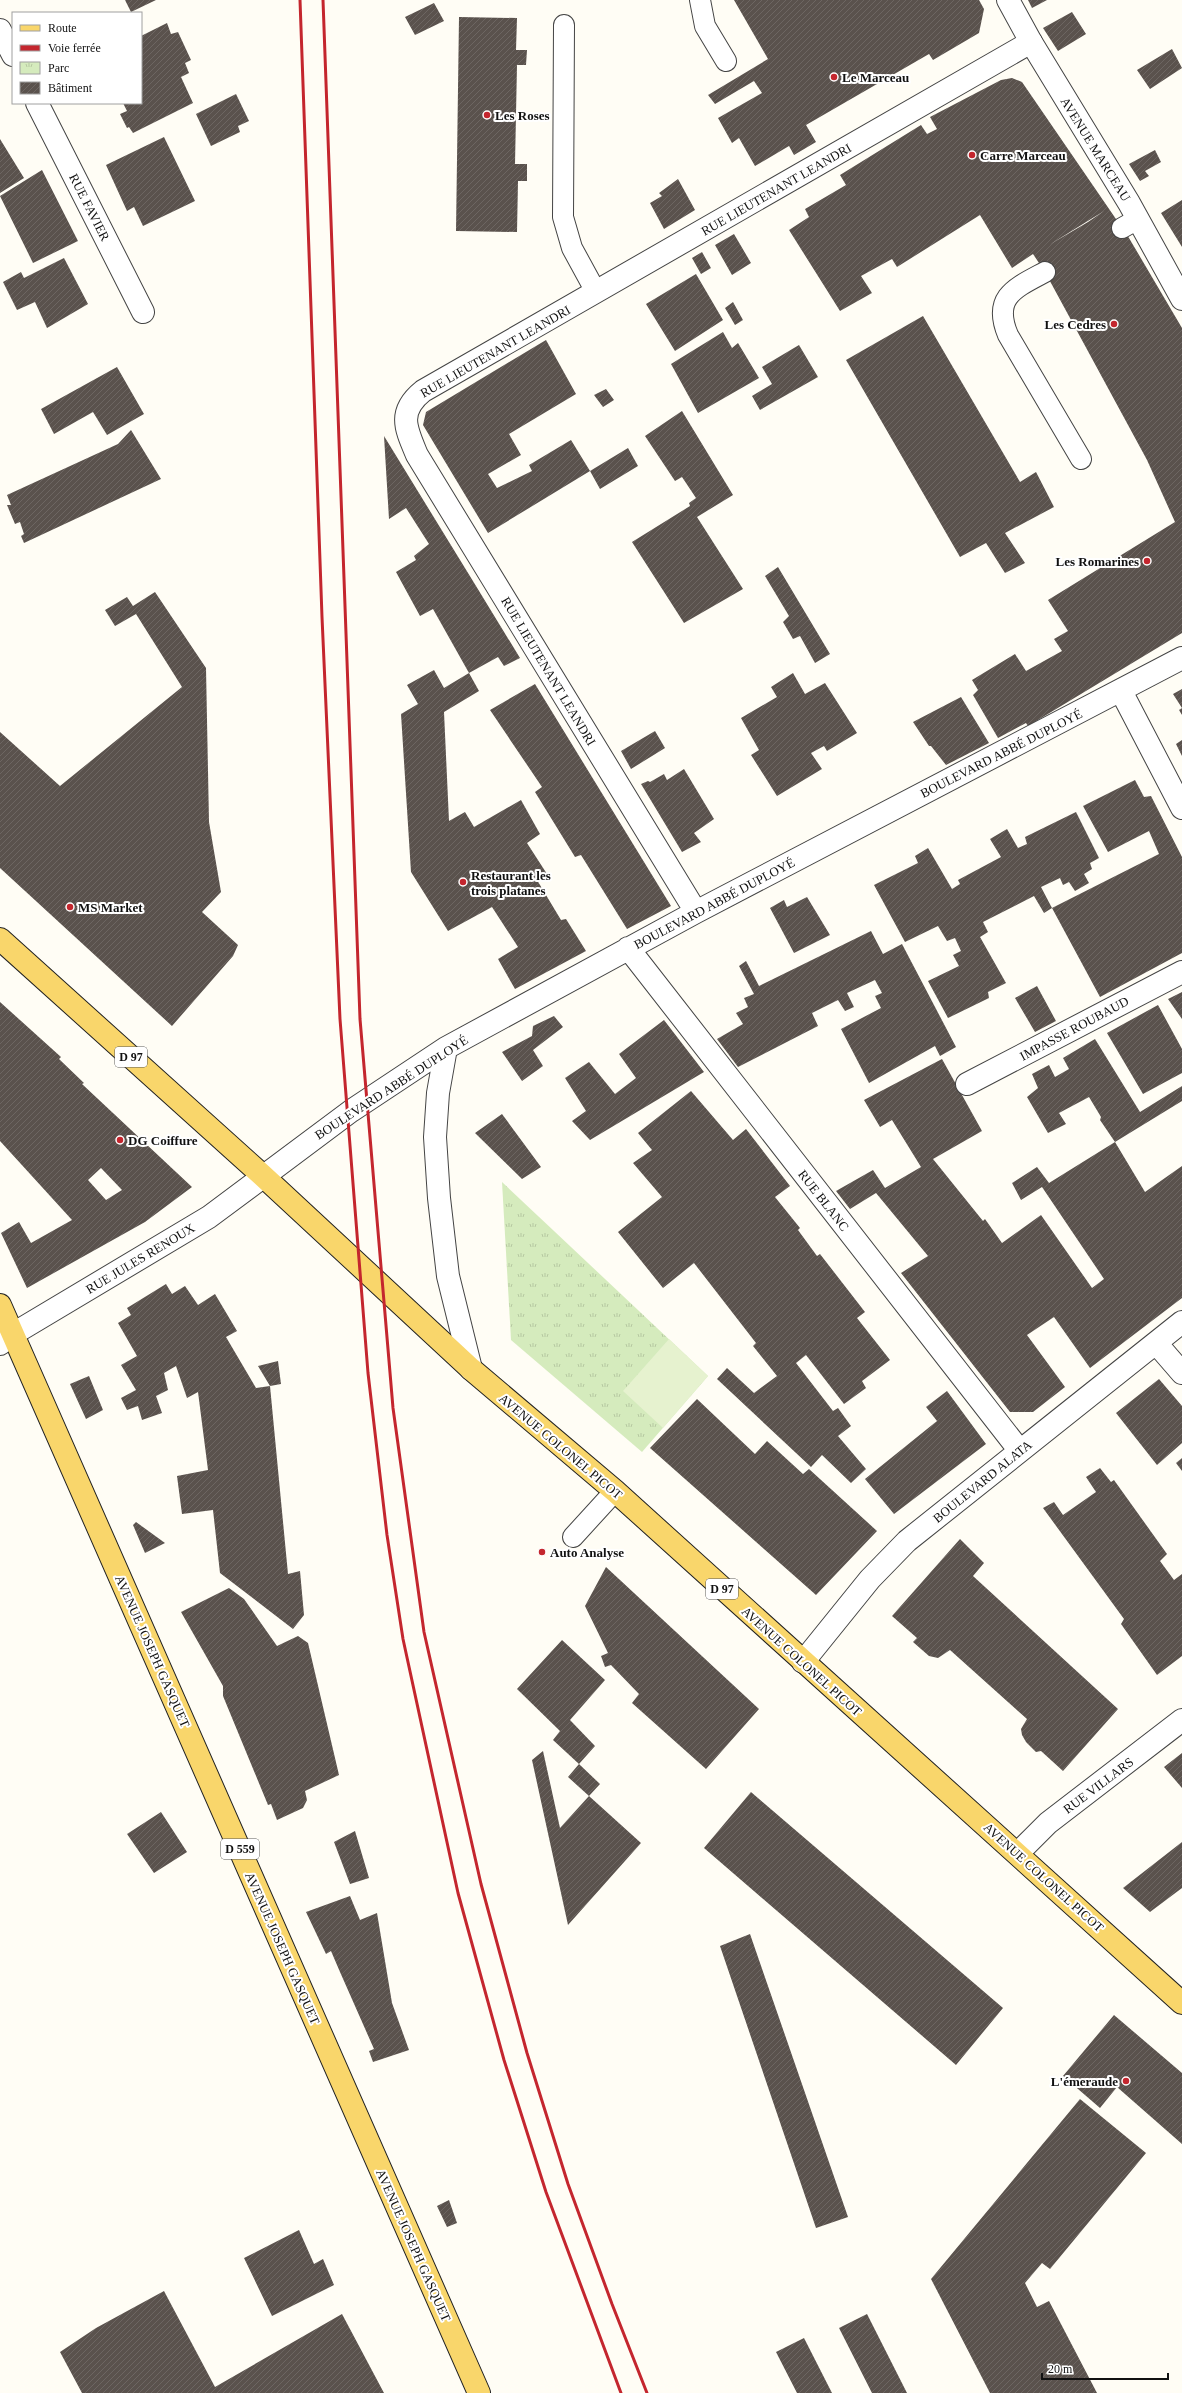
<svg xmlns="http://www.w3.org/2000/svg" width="1182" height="2393" font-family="Georgia,serif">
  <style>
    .park { fill: url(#park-tufts) }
    .pitch { fill: #e6f2cf }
    .building { fill: url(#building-hatch); fill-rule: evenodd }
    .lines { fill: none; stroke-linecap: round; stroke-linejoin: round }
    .service-casing { stroke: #444; stroke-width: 22 }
    .minor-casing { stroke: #444; stroke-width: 24 }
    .tertiary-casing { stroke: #444; stroke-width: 24 }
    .primary-casing { stroke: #222; stroke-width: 24 }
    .service { stroke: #fff; stroke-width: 20 }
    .minor { stroke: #fff; stroke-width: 22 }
    .tertiary { stroke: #fff; stroke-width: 22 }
    .primary { stroke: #f9d66b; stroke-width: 22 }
    .rail { stroke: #c4262e; stroke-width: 3 }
    .poi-dot { fill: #c4262e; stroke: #fff; stroke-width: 1.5 }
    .labels { text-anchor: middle; stroke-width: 4; stroke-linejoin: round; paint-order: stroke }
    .shield { fill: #fff; stroke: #585858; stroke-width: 1 }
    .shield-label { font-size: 12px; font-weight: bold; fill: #111 }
    .poi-label { font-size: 13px; font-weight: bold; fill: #111; stroke: #fff; text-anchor: start }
    .street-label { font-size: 13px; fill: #111; stroke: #fff }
  </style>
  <defs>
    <pattern id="park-tufts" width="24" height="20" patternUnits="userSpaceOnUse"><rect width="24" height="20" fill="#d5ebbd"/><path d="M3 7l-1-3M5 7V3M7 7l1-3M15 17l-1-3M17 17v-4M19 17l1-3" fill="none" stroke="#b6c8a1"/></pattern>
    <pattern id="building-hatch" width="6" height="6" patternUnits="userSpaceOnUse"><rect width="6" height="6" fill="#5a524d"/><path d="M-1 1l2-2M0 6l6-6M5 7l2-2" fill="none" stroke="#6d6662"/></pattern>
  </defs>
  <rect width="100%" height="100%" fill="#fffdf5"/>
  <path class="park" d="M502 1182 708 1376 642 1452 511 1340Z"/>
  <path class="pitch" d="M669 1339 708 1376 663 1428 623 1391Z"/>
  <path class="building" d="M125 0H156L131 12Z
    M734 0H979L984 9 979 33 933 60 929 54 806 125 816 142 794 155 789 146 755 166 739 138 732 143 718 118 762 93 754 81 715 104 708 95 768 59Z
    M1028 0H1047L1032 8Z
    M434 3 444 21 415 35 405 17Z
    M1072 12 1086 34 1058 51 1043 28Z
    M459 17 517 18 516 50H527L526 65H517L515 164H527V181H518L517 232 456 231Z
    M167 23 171 34 178 32 191 60 185 63 189 73 181 77 193 103 133 133 129 127 127 128 120 114 127 111 123 103H141V36Z
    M1172 49 1182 68 1150 89 1137 70Z
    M1012 78 1022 82 1129 238 1182 328V633L1028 726 1026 723 998 738 973 695 978 690 972 680 1015 654 1026 671 1062 651 1054 639 1068 631 1048 600 1175 522 1147 460 1045 272 1033 254 1012 268 980 215 897 267 892 259 861 276 872 293 840 311 789 230 809 217 805 209 846 185 840 175 921 125 927 134 937 129 930 117 1001 80ZM1104 211 1088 222 1049 245Z
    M236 94 249 121 238 126 240 132 211 146 196 114Z
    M164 137 195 201 143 226 134 207 127 211 106 165Z
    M0 139 24 178 0 193Z
    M1155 150 1161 162 1145 171 1149 176 1140 181 1129 164Z
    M42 170 78 241 33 263 0 196Z
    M678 179 695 210 664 229 650 203 662 196 659 193Z
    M1182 200V247L1161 213Z
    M734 234 751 263 732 275 715 245Z
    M702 252 711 268 701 274 692 258Z
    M64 258 88 304 47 328 35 302 17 310 3 282 21 272 24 278Z
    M696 274 723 320 675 351 646 304Z
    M733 302 743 320 735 325 725 308Z
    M923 316 1020 482 1036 472 1054 507 1005 533 1025 563 1005 573 986 543 960 557 846 360Z
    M723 332 732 348 738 343 759 378 698 413 671 364Z
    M546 340 576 394 509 434 521 455 488 474 497 488 532 471 529 465 571 440 590 471 488 533 423 425 426 412Z
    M799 345 818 377 760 410 752 396 772 384 762 367Z
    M117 367 144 414 107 435 93 412 54 434 41 409Z
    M606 389 614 400 603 407 594 395Z
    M682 411 733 495 697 517 743 589 684 623 632 542 690 506 689 503 696 498 682 477 675 481 645 436Z
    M131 430 161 479 24 543 21 536 24 534 20 522 15 524 7 505H11L7 495 118 444Z
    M384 436 476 586 520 658 504 666 498 657 469 673 433 609 420 616 396 572 416 560 414 556 429 544 406 508 389 519Z
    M628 448 638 466 600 489 590 471Z
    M778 567 830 654 815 663 800 636 793 639 783 622 789 616 765 576Z
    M155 592 206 668 209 822 221 892 202 912 238 945 233 956 172 1026 0 868V732L60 786 182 687 136 614 115 626 105 610 127 597 133 606Z
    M434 670 444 688 469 673 479 691 444 712 449 821 465 812 474 827 521 800 540 834 527 843 547 874 537 880 561 920 566 919 586 951 515 989 498 959 518 947 492 907 448 931 411 872 401 714 418 704 407 685Z
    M793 673 805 694 825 683 857 733 827 751 824 746 811 753 822 769 777 796 751 755 759 750 741 718 777 697 771 687Z
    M535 684 671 906 627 929 581 855 575 857 535 792 542 787 490 710Z
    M1182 689V715L1179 710 1182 708 1173 694Z
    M961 697 989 743 946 765 931 746H929L913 722Z
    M655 731 665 748 631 769 621 751Z
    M1182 740V756L1176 744Z
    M684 769 714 819 694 833 701 842 682 852 641 784 648 781 650 782 664 774 667 780Z
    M1135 780 1144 797 1151 796 1182 857V953L1100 997 1052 908 1044 913 1034 896 983 922 988 932 980 937 1006 983 988 992 989 998 948 1018 928 981 959 966 953 955 961 951 955 938 947 941 938 926 905 942 874 885 918 863 915 856 928 848 952 889 960 884 958 880 1001 857 990 839 1007 829 1018 848 1027 844 1025 837 1076 812 1099 858 1090 863 1092 869 1084 874 1089 883 1075 891 1069 882 1063 885 1060 878 1041 887 1052 908 1159 854 1149 831 1108 852 1083 806Z
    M807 897 830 935 794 953 770 908 784 900 787 907Z
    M871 931 883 954 902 944 956 1047 940 1056 935 1046 869 1083 841 1029 881 1008 875 996 882 993 875 980 847 993 854 1007 845 1011 838 1000 812 1013 818 1026 738 1067 717 1039 743 1024 736 1013 748 1007 744 998 754 994 739 966 746 961 759 986Z
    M1037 986 1056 1021 1035 1032 1015 998Z
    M1182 992V1019L1168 999Z
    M0 1002 61 1057 59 1059 84 1083 82 1084 192 1187 145 1222 27 1288 1 1233 19 1222 31 1243 72 1220 0 1141ZM101 1168 122 1190 106 1200 88 1180Z
    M1158 1005 1182 1049V1073L1143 1094 1107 1033Z
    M554 1016 563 1027 533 1050 543 1066 522 1081 502 1052 532 1036 533 1026Z
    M664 1020 704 1072 590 1140 572 1121 586 1111 565 1078 589 1062 615 1094 636 1078 619 1054Z
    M1095 1039 1140 1112 1182 1086V1101L1115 1142 1100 1120 1101 1117 1089 1097 1059 1113 1066 1124 1048 1133 1027 1097 1038 1088 1032 1074 1049 1065 1055 1077 1069 1069 1063 1058Z
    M942 1059 982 1131 933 1159 983 1221 985 1219 1002 1243 1041 1215 1092 1288 1104 1279 1042 1187 1021 1200 1012 1183 1037 1167 1049 1183 1115 1142 1145 1192 1182 1166V1298L1090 1368 1054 1317 1027 1335 1065 1387 1033 1412H1010L901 1273 928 1256 876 1193 850 1209 836 1191 873 1170 885 1188 921 1167 892 1120 880 1127 864 1100Z
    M691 1091 733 1140 746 1129 790 1186 775 1197 800 1228 798 1230 817 1256 820 1254 865 1312 857 1318 890 1360 862 1381 866 1388 844 1404 806 1355 796 1363 833 1411 838 1408 851 1426 838 1436 866 1469 851 1483 822 1455 811 1467 717 1379 727 1368 754 1393 777 1376 753 1346 756 1343 694 1263 663 1288 618 1232 662 1197 633 1163 652 1150 638 1133Z
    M502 1114 541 1167 522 1179 475 1133Z
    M166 1284 172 1294 185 1286 198 1305 215 1294 237 1331 226 1337 256 1388 270 1386 288 1574 300 1571 304 1615 293 1629 220 1573 213 1510 182 1514 177 1476 208 1470 198 1392 187 1398 176 1366 164 1373 168 1390 156 1396 162 1413 142 1420 138 1406 127 1410 121 1398 136 1390 121 1365 137 1356 118 1323 131 1315 127 1308Z
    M278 1361 281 1384 270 1386 258 1366Z
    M89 1376 103 1410 86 1419 70 1384Z
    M1159 1379 1182 1406V1443L1157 1465 1116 1413Z
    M947 1391 986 1444 894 1514 865 1479 937 1421 926 1407Z
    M697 1399 755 1454 767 1441 803 1474 809 1469 877 1531 816 1595 650 1448Z
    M1182 1458V1471L1176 1463Z
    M1100 1468 1111 1482 1114 1480 1167 1554 1160 1561 1174 1580 1182 1574V1656L1157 1675 1121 1624 1124 1619 1043 1508 1054 1502 1063 1515 1096 1492 1086 1477Z
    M136 1522 165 1543 145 1553 133 1525Z
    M960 1539 984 1563 973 1576 1118 1709 1063 1771 1041 1751 1036 1752 1026 1742 1022 1735 1021 1729 1027 1719 950 1650 938 1658 929 1656 913 1642 917 1638 892 1616Z
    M606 1567 759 1709 706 1769 632 1703 639 1694 611 1665 605 1667 601 1656 608 1653 585 1606Z
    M229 1588 244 1599 277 1646 298 1636 308 1643 339 1775 305 1791 307 1800 303 1808 277 1820 271 1804 268 1805 223 1696V1686L181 1612Z
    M562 1640 605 1680 570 1720 595 1746 579 1764 553 1740 560 1731 517 1689Z
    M543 1751 560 1828 589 1796 641 1843 568 1925 532 1760Z
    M1182 1753V1788L1164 1767Z
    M579 1764 600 1784 589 1796 568 1777Z
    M751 1792 1003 2008 956 2065 704 1848Z
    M161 1812 187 1852 154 1873 127 1834Z
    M355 1831 369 1878 350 1884 334 1842Z
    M1182 1842V1888L1150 1912 1123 1888Z
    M350 1896 360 1920 377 1913 392 2003 409 2050 373 2062 369 2051 374 2049 340 1972 331 1951 326 1954 306 1912Z
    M750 1934 848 2217 816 2228 720 1946Z
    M1114 2015 1182 2073V2144L1117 2087 1100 2108 1063 2076Z
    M1080 2099 1146 2153 1050 2269 1042 2263 1025 2283 1037 2307 1049 2301 1097 2393H990L931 2279Z
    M449 2200 457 2223 447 2227 437 2206Z
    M299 2230 314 2264 323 2259 334 2285 272 2316 244 2258Z
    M164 2291 215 2387 342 2314 384 2393H82L60 2352 96 2328Z
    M867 2314 907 2393H872L839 2328Z
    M804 2338 832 2393H797L776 2352Z"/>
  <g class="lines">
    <g class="service-casing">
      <path id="service" d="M700 0 705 26 726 61
        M564 25 563 217 572 248 596 292
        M1122 228 1138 219
        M1045 272C1015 288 992 297 1008 335L1081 459
        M573 1537 615 1491"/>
    </g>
    <g class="minor-casing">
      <path id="minor" d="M0 30 13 55
        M37 103 143 312
        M1121 691 1182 808
        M696 912 417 455C406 429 397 412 423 391L1031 42
        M628 948 1020 1451
        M446 1048 438 1093 435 1137 439 1198 448 1276 471 1369
        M967 1084 1182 972
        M1156 1343 1182 1373
        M0 1344 13 1334 209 1217 351 1111 446 1048 696 912 1182 658
        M803 1662 870 1579 907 1541 1182 1322
        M1018 1853 1048 1823 1182 1720"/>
    </g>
    <g class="tertiary-casing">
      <path id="tertiary" d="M1008 0 1031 42 1129 203 1182 299"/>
    </g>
    <g class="primary-casing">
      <path id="primary" d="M0 939 262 1175 471 1369 615 1491 1182 2003
        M0 1305 479 2393"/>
    </g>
    <use href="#service" class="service"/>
    <use href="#minor" class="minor"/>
    <use href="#tertiary" class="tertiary"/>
    <use href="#primary" class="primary"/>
    <path class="rail" d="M300 0 322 617 340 1019 368 1373 387 1535 403 1639 458 1893 504 2060 546 2192 621 2393
      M323 0 360 1019 393 1408 424 1632 481 1884 527 2053 568 2184 612 2304 647 2393"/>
  </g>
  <g class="poi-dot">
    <circle cx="834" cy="77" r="4"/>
    <circle cx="487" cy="115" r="4"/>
    <circle cx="972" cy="155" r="4"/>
    <circle cx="1114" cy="324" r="4"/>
    <circle cx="1147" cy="561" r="4"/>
    <circle cx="463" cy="882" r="4"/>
    <circle cx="70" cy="907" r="4"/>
    <circle cx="120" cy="1140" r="4"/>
    <circle cx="542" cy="1552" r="4"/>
    <circle cx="1126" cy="2081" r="4"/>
  </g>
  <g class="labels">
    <g class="shield">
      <rect x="115" y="1047" width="32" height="20" rx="3"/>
      <rect x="706" y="1579" width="32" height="20" rx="3"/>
      <rect x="221" y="1839" width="38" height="20" rx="3"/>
    </g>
    <g class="shield-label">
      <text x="131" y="1061">D 97</text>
      <text x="722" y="1593">D 97</text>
      <text x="240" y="1853">D 559</text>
    </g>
    <g class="poi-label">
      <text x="842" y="82">Le Marceau</text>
      <text x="495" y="120">Les Roses</text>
      <text x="980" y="160">Carre Marceau</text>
      <text x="1106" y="329" text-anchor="end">Les Cedres</text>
      <text x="1139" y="566" text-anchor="end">Les Romarines</text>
      <text x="471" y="880">Restaurant les<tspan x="471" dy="15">trois platanes</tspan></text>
      <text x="78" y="912">MS Market</text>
      <text x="128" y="1145">DG Coiffure</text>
      <text x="550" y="1557">Auto Analyse</text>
      <text x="1118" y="2086" text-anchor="end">L'émeraude</text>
    </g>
    <g class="street-label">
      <text transform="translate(1096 149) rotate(58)" y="5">AVENUE MARCEAU</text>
      <text transform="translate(776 189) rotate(-30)" y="5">RUE LIEUTENANT LEANDRI</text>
      <text transform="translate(90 207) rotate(63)" y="5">RUE FAVIER</text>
      <text transform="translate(495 351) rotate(-30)" y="5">RUE LIEUTENANT LEANDRI</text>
      <text transform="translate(549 671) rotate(59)" y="5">RUE LIEUTENANT LEANDRI</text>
      <text transform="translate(1001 753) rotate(-27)" y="5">BOULEVARD ABBÉ DUPLOYÉ</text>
      <text transform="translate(714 903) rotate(-28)" y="5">BOULEVARD ABBÉ DUPLOYÉ</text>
      <text transform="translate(1074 1028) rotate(-28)" y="5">IMPASSE ROUBAUD</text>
      <text transform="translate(391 1087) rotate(-33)" y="5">BOULEVARD ABBÉ DUPLOYÉ</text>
      <text transform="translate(824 1200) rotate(52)" y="5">RUE BLANC</text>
      <text transform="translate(140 1258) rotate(-31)" y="5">RUE JULES RENOUX</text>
      <text transform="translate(561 1446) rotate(40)" y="5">AVENUE COLONEL PICOT</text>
      <text transform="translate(982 1481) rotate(-39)" y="5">BOULEVARD ALATA</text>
      <text transform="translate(153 1651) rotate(66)" y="5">AVENUE JOSEPH GASQUET</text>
      <text transform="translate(802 1661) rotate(42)" y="5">AVENUE COLONEL PICOT</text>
      <text transform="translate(1098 1785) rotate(-37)" y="5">RUE VILLARS</text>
      <text transform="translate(1044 1877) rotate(42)" y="5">AVENUE COLONEL PICOT</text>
      <text transform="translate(283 1948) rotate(66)" y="5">AVENUE JOSEPH GASQUET</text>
      <text transform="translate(414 2245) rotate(66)" y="5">AVENUE JOSEPH GASQUET</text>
    </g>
  </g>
  <rect x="12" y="12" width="130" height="92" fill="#ffffff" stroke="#a0a0a0"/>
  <rect x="20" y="25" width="20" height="6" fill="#f9d66b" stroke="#a0a0a0"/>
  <text x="48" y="32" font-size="12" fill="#111111">Route</text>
  <rect x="20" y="45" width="20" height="6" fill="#c4262e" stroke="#a0a0a0"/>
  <text x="48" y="52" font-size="12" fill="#111111">Voie ferrée</text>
  <rect x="20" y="62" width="20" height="12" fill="url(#park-tufts)" stroke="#a0a0a0"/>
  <text x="48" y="72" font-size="12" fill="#111111">Parc</text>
  <rect x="20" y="82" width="20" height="12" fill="url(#building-hatch)" stroke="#a0a0a0"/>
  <text x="48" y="92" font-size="12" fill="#111111">Bâtiment</text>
  <path d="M1042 2373v6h126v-6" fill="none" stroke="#111111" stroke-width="2"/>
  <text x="1048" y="2373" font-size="12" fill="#111111" stroke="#ffffff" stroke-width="3" paint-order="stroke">20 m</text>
</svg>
